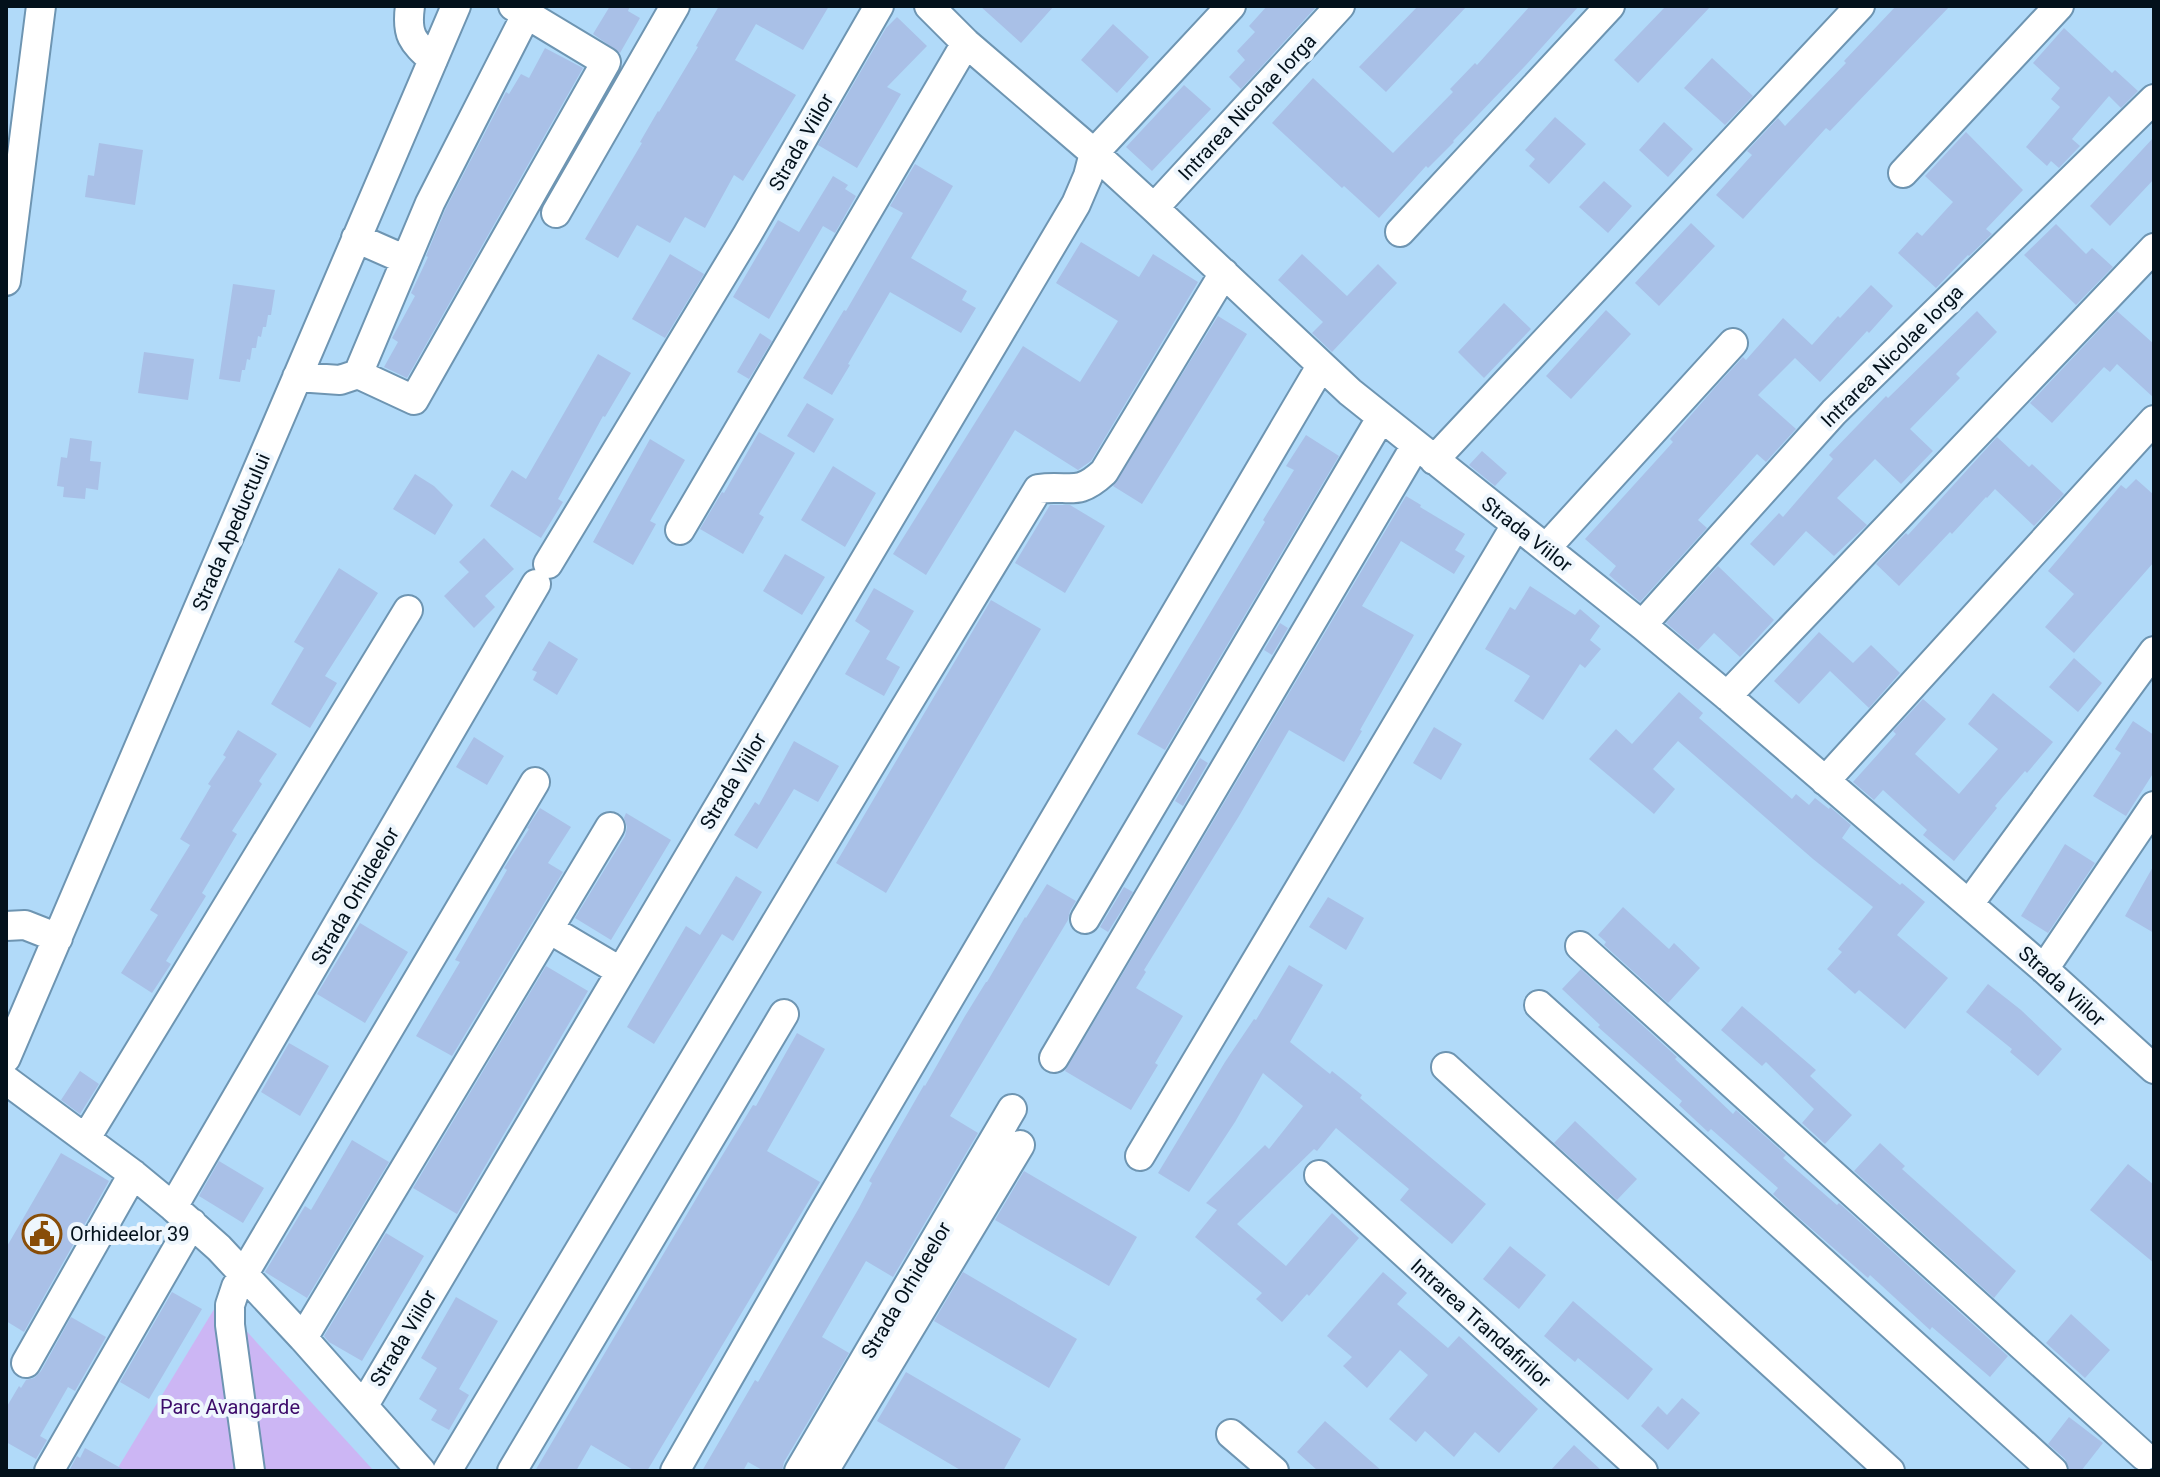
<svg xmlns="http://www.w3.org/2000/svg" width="2160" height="1477" font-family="Roboto,sans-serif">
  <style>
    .green { fill: #ccb6f4 }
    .building { fill: #a9c0e7 }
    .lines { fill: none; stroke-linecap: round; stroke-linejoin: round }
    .minor-casing { stroke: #6e95b2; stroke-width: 32 }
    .minor { stroke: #fff; stroke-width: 28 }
    .labels { text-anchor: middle; stroke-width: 8; stroke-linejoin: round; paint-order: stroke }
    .street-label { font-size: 20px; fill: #03111b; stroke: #eef6fd }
    .poi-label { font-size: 20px; fill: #03111b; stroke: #eef6fd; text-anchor: start }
    .park-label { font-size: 20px; fill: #3c0a69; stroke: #eef6fd }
  </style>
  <rect width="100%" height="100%" fill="#b1daf9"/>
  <path class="green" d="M219 1301 374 1471H116Z"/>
  <path class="building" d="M610 6H630L628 11 640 18 620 53 593 34Z
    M719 6H829L803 50 756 24 735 60 796 95 743 181 734 175 705 228 685 217 670 243 637 225 618 258 585 239 642 143 640 142 658 111 659 112 698 47 696 46Z
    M980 6H1054L1021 43Z
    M1267 6H1317L1241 89 1229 77 1245 60 1237 51 1255 32 1249 26Z
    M1418 6H1467L1386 92 1359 67Z
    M1530 6H1579L1526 65 1453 141 1454 142 1428 168 1426 166 1379 218 1344 186 1342 188 1272 123 1313 78 1393 153 1453 92 1450 89 1475 63 1477 65Z
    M1666 6H1711L1638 83 1614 60Z
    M1896 6H1950L1830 131 1826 128 1743 219 1716 195 1752 155 1747 151 1778 118 1785 126 1846 63 1844 61Z
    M897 17 927 46 887 87 901 94 857 168 818 145 886 28Z
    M1113 24 1149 57 1117 93 1081 60Z
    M2064 28 2112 73 2115 70 2138 91 2121 108 2109 96 2072 139 2080 146 2059 168 2051 161 2047 166 2026 147 2060 107 2051 99 2060 88 2033 63Z
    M545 48 583 68 407 378 384 367 398 342 392 338 415 296 411 293 428 257 426 256 445 210 506 92 509 94 521 74 529 78Z
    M1712 58 1753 96 1725 125 1684 88Z
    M1184 85 1211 109 1152 171 1126 147Z
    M1555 117 1586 144 1549 184 1529 166 1535 159 1525 150Z
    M1664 122 1693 149 1668 177 1639 150Z
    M1966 132 2023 190 1986 229 1992 234 1969 256 1968 255 1936 288 1898 253 1917 232 1922 236 1953 202 1925 176Z
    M2154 137V179L2110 226 2090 206Z
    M99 143 143 150 135 205 85 197 88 175 94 176Z
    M915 164 953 186 911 258 967 291 962 300 976 308 961 333 890 292 848 364 850 365 832 395 803 378 844 310 846 311 903 213 890 206Z
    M833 176 848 185 845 189 856 196 835 233 823 226 769 319 733 297 778 220 799 232Z
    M1604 181 1632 206 1608 233 1579 207Z
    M1691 223 1715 246 1659 306 1635 283Z
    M2056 224 2086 254 2092 248 2113 267 2076 305 2024 255Z
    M1081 242 1139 277 1153 254 1198 282 1091 461 1078 470 1015 430 926 575 893 554 1023 346 1080 382 1118 321 1056 283Z
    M670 254 704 274 665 338 632 319Z
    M1302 254 1347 296 1378 264 1397 283 1332 352 1312 333 1323 322 1278 280Z
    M233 284 275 290 271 315H268L266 327H263L261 337 258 336 256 348H252L250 360 247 359 245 370H242L240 382 219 379Z
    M1871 285 1893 306 1869 333 1867 331 1820 382 1795 358 1758 395 1796 429 1766 462 1757 454 1698 520 1707 528 1640 602 1609 575 1616 566 1585 539 1673 442 1670 439 1718 384 1743 357 1746 360 1783 318 1812 345 1838 316 1840 318Z
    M1504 303 1531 329 1484 378 1458 352Z
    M1606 310 1631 334 1571 399 1546 376Z
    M1977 311 1997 332 1956 374 1960 378 1910 429 1933 451 1901 484 1875 459 1837 498 1867 525 1834 556 1806 531 1774 566 1750 544 1779 513 1783 517 1833 459 1829 455 1857 426 1886 396 1888 398Z
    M2117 311 2154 344V398L2117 364 2110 372 2104 367 2052 423 2030 403Z
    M1218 316 1247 334 1142 504 1113 486Z
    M760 333 772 341 749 379 737 372Z
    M144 352 194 359 188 400 138 393Z
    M598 354 631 373 605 417 603 416 558 499 563 502 541 538 490 506 512 470 526 479Z
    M807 403 834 419 814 453 787 436Z
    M759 432 795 453 759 514 764 517 743 554 700 529 722 492 724 493Z
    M1306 435 1339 456 1165 750 1137 734 1265 522 1263 520 1294 470 1286 466Z
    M1997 437 2029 467 2032 464 2064 494 2034 526 1995 489 1987 498 1986 497 1952 534 1950 532 1899 586 1876 564 1906 533 1908 535Z
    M70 438 92 441 90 461 101 462 98 490 86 488 85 499 63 497 64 487 57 486 61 457 67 458Z
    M650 439 685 460 650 521 656 524 633 565 593 542Z
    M1482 451 1507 473 1495 486 1469 465Z
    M833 466 876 493 845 547 801 520Z
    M415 474 434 486 453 505 435 535 393 509Z
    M2136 479 2154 495V562L2074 653 2045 627 2074 594 2048 571 2121 485 2126 489Z
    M1406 496 1421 505 1420 507 1465 534 1455 550 1465 556 1454 574 1401 541 1362 606 1414 635 1360 730 1362 731 1344 762 1289 730 1239 816 1144 970 1146 972 1136 988 1183 1016 1155 1063 1158 1065 1131 1110 1065 1071Z
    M1050 505H1070L1105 526 1065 593 1015 563Z
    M484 538 514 569 485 596 495 607 474 628 444 596 469 572 459 562Z
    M785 554 825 577 802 615 763 591Z
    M1718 566 1774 620 1740 657 1714 633 1698 650 1666 623Z
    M339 568 378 593 325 676 337 683 310 728 271 704 304 648 294 642Z
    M1530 586 1575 615 1580 609 1600 626 1590 640 1601 649 1585 668 1580 664 1543 720 1514 701 1530 676 1485 649 1510 607 1515 610Z
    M874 588 914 611 886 659 900 667 884 696 845 674 870 631 855 621Z
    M991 600 1041 629 886 893 836 863Z
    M1280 623 1288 628 1272 655 1264 650Z
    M1819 632 1853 663 1871 645 1900 673 1869 708 1830 671 1799 704 1774 681Z
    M549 641 578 659 557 695 533 680 537 672 532 670Z
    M2074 658 2102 683 2078 712 2049 687Z
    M1679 692 1703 713 1699 718 1792 799 1796 794 1809 805 1815 798 1829 809 1830 807 1851 825 1842 838 1900 885 1902 883 1925 902 1897 935 1948 978 1905 1029 1859 990 1855 994 1827 969 1842 952 1838 949 1873 907 1813 859 1678 741 1653 769 1675 789 1654 814 1589 759 1616 729 1632 744Z
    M1993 693 2053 742 2027 773 2025 771 1995 806 1997 808 1954 861 1923 835 1927 830 1883 790 1874 800 1853 782 1896 734 1893 731 1923 699 1946 719 1915 754 1959 794 1998 749 1968 724Z
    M2133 721 2154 735V772L2126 816 2093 796 2121 753 2115 749Z
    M1434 727 1462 744 1441 780 1413 763Z
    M238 730 277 754 259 781 262 784 232 831 237 834 202 893 206 896 166 961 171 964 152 993 121 973 158 915 150 910 190 845 180 839 211 786 208 784 226 757 223 755Z
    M474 737 504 756 487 785 456 767Z
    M794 741 839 766 818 802 794 789 757 849 734 835 755 802 759 805Z
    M1200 758 1208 763 1183 806 1175 801Z
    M540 808 571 827 548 863 563 872 452 1056 416 1036 460 962 455 960 507 870 504 868 529 829 527 828Z
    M626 813 671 840 611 940 575 918 625 836 627 827 624 818Z
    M2065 844 2095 863 2048 933 2021 916Z
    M2154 865V933L2125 916Z
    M736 876 762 892 733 941 722 934 654 1044 627 1027 686 926 700 935Z
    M1047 884 1076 901 1070 911 1068 920 950 1116 978 1133 893 1277 866 1261 822 1337 849 1353 784 1462 782 1471H764L748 1462 743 1471H702L755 1380 758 1382 859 1208 872 1183 869 1181 924 1085 925 1086 965 1016 986 982H987L1025 917 1026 918Z
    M1124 887 1133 892 1108 932 1100 927Z
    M1328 897 1364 918 1346 950 1309 927Z
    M1623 907 1669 949 1674 943 1700 968 1668 1003 1604 945 1606 942 1598 935Z
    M360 923 408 952 365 1023 317 994Z
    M1289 965 1323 985 1290 1042 1330 1074 1332 1071 1362 1095 1360 1098 1486 1204 1452 1244 1400 1200 1409 1189 1336 1128 1317 1151 1314 1149 1237 1224 1286 1266 1332 1213 1359 1238 1309 1296 1307 1294 1282 1322 1256 1299 1262 1293 1195 1237 1217 1210 1206 1203 1265 1145 1269 1149 1303 1106 1263 1073 1235 1122 1189 1192 1158 1173 1225 1062 1254 1019 1256 1020Z
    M546 966 588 991 457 1214 413 1188Z
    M1581 969 1677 1057 1675 1059 1733 1114 1736 1110 1786 1155 1783 1158 1837 1205 1839 1203 2008 1356 1990 1377 1932 1327 1930 1330 1870 1275 1868 1278 1792 1212 1773 1194 1778 1188 1711 1129 1708 1132 1679 1105 1682 1101 1598 1027 1600 1025 1562 989Z
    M1988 984 2021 1010 2062 1049 2038 1076 2010 1052 2012 1049 1966 1012Z
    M1742 1006 1816 1070 1810 1076 1852 1115 1825 1144 1802 1123 1814 1109 1766 1062 1762 1066 1721 1030Z
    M797 1033 825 1049 767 1151 820 1182 647 1471H635L591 1445 576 1471H535L706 1182 753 1105 756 1106Z
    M289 1043 329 1066 300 1116 261 1092Z
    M80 1071 99 1084 80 1114 61 1100Z
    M1575 1121 1637 1179 1617 1200 1554 1143Z
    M352 1140 389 1162 307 1298 265 1272 305 1206 311 1210Z
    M1880 1143 1905 1166 1902 1169 2016 1271 1994 1298 1854 1171Z
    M61 1153 109 1181 24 1332 6 1321V1248Z
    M219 1161 264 1188 243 1223 199 1196Z
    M2128 1164 2154 1185V1263L2090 1210Z
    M1024 1171 1137 1237 1109 1286 995 1220Z
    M386 1233 424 1256 362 1361 329 1342 324 1336Z
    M1510 1246 1546 1275 1519 1309 1483 1279Z
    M963 1272 1077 1339 1049 1388 934 1321Z
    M1383 1272 1407 1293 1397 1304 1448 1348 1459 1336 1538 1409 1499 1453 1475 1432 1454 1457 1425 1431 1416 1442 1389 1419 1428 1375 1400 1350 1367 1388 1343 1366 1352 1357 1327 1336Z
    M172 1292 202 1309 149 1399 120 1382Z
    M456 1297 498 1321 459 1389 469 1395 449 1430 431 1420 437 1410 419 1399 437 1368 421 1358Z
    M1573 1301 1653 1369 1628 1400 1578 1358 1575 1362 1544 1336Z
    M2071 1314 2110 1350 2085 1378 2046 1343Z
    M71 1317 106 1337 75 1391 68 1387 40 1436 47 1440 36 1459 6 1442V1408L19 1386 21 1388 26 1380 34 1378 41 1371Z
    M906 1372 1021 1439 1003 1471H962L877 1421Z
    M1682 1398 1700 1413 1668 1450 1641 1426 1658 1406 1667 1415Z
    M2069 1417 2103 1443 2081 1471 2069 1469 2065 1459 2048 1444Z
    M1325 1421 1382 1471H1318L1297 1452Z
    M1574 1445 1602 1471H1550Z
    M85 1448 126 1471H69L77 1456 80 1458Z"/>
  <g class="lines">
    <g class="minor-casing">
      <path id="minor" d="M410 6C406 35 412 41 433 60
        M929 6 966 43 1094 153 1154 208 1350 392 1642 625 1727 696 2044 969 2154 1069
        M1903 173 2059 6
        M1154 208 1340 6
        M556 213 675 6
        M1400 232 1610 6
        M356 238 406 260
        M6 281 41 6
        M358 374 430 203 526 15
        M297 377 340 380 358 374 414 400 606 62 513 6
        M1434 460 1860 6
        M680 530 966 43
        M1546 548 1733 343
        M548 564 747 235 879 6
        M1642 625 1834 412 2154 99
        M1727 696 2154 248
        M1825 781 2154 420
        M1969 904 2154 651
        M1085 919 1381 418
        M6 926 25 925 58 938
        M549 929 620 971
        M1580 946 2144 1456
        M2044 969 2154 806
        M1539 1005 2053 1471
        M6 1058 456 6
        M1054 1058 1416 445
        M1446 1067 1890 1471
        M6 1080 133 1174 173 1207 219 1248 303 1338 421 1471
        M86 1138 408 610
        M1140 1156 1516 525
        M1319 1175 1643 1471
        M173 1207 536 584
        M303 1338 610 827
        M26 1363 133 1174
        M364 1405 1076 204 1088 176 1094 153 1231 6
        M1231 1434 1274 1471
        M49 1471 192 1223
        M250 1471 230 1325V1305L236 1287 535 782
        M447 1471 900 716 1038 489C1070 484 1076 498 1104 472L1224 273
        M512 1471 784 1014
        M675 1471 820 1218 1321 366
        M799 1471 1012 1109
        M824 1471 1020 1145"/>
    </g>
    <use href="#minor" class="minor"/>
  </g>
  <defs>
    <g id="civic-ring" transform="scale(2)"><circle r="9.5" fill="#eef6fd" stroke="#884d08" stroke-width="1.5"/><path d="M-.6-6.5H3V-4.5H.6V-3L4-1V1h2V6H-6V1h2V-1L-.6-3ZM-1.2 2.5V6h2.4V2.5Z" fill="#884d08"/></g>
  </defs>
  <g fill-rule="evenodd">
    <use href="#civic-ring" x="42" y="1234"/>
  </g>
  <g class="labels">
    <g class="street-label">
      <text transform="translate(1247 107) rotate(-47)" y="7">Intrarea Nicolae Iorga</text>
      <text transform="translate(801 142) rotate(-60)" y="7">Strada Viilor</text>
      <text transform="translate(1892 356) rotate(-45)" y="7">Intrarea Nicolae Iorga</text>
      <text transform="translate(231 532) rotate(-67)" y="7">Strada Apeductului</text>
      <text transform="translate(1527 534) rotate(38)" y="7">Strada Viilor</text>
      <text transform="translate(733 781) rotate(-59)" y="7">Strada Viilor</text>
      <text transform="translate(355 896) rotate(-60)" y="7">Strada Orhideelor</text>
      <text transform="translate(2062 986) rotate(42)" y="7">Strada Viilor</text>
      <text transform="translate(906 1290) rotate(-59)" y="7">Strada Orhideelor</text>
      <text transform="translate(1481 1323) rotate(42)" y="7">Intrarea Trandafirilor</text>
      <text transform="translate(403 1338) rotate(-59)" y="7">Strada Viilor</text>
    </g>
    <g class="poi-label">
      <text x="70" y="1241">Orhideelor 39</text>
    </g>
    <g class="park-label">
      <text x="230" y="1414">Parc Avangarde</text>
    </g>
  </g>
  <rect width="2160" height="1477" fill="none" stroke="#03111b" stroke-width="16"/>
</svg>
